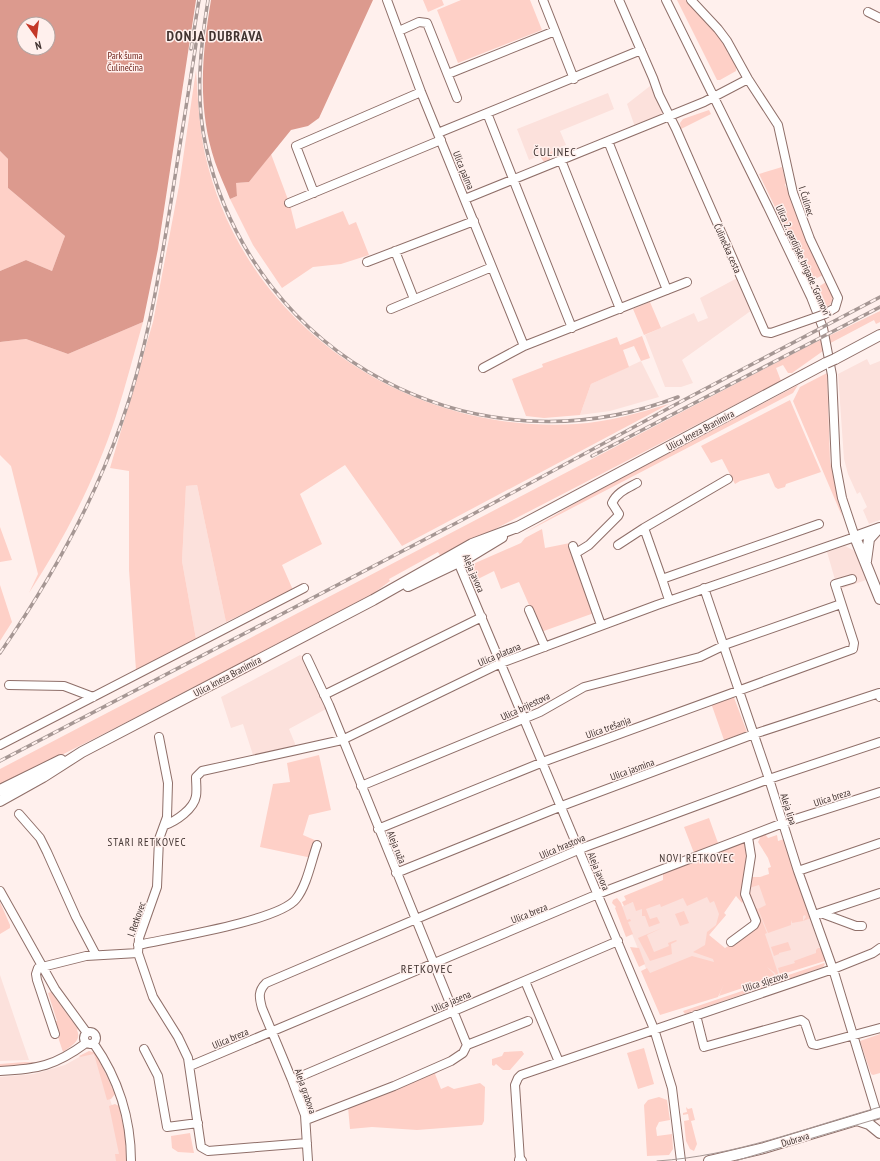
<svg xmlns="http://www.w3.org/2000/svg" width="880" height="1161" font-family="'PT Sans Narrow',sans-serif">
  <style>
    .built { fill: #fce1dc }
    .green { fill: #fed0c7 }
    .forest { fill: #dc9a8e; fill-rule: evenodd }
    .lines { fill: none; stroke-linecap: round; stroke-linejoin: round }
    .minor-casing { stroke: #8f6f69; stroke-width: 10 }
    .major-casing { stroke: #8f6f69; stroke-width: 12 }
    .minor { stroke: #fff; stroke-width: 8 }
    .major { stroke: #fff; stroke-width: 10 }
    .tram { stroke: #a69794; stroke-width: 1 }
    .rail-casing { stroke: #a69794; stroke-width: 3.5 }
    .rail { stroke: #fff0ed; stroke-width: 2; stroke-dasharray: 6; stroke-linecap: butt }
    .minor-bridge-casing { stroke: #8f6f69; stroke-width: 10; stroke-linecap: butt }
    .major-bridge-casing { stroke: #8f6f69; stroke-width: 12; stroke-linecap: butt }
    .minor-bridge { stroke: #fff; stroke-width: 8 }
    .major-bridge { stroke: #fff; stroke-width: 10 }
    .labels { text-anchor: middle; stroke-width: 3; stroke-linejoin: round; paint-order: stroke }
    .park-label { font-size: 10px; fill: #6b1d14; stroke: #fff0ed }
    .street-label { font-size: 10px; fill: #413330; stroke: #fff0ed }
    .neighbourhood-label { font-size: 11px; letter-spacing: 1px; fill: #413330; stroke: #fff0ed }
    .quarter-label { font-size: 12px; letter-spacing: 1px; fill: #413330; stroke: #fff0ed }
    .district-label { font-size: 14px; font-weight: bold; letter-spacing: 1px; fill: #413330; stroke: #fff0ed }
  </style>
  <rect width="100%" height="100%" fill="#fff0ed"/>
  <path class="built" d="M650 86 664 114 635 127 627 104Z
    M608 93 614 109 560 131 566 145 529 160 517 129Z
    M739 277 752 310 682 360 693 383 681 387H665L645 335 694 313 698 322 708 318 700 298Z
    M867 359 870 365 880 361V520L869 524 863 510 867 507 860 492 857 494 848 474 844 459 838 374Z
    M641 361 659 397 610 411 580 415 591 384Z
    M197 485 226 622 196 639 182 561 186 486Z
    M845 546 853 550 856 553 866 580 838 590 827 552Z
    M300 655 302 656 326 709 289 729 296 746 253 755 243 724 231 728 221 697Z
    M794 870 823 958 664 1013 621 907 691 878 741 887 724 913 726 915 709 935 724 949 760 928 746 887Z
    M0 975 21 1037 29 1060 0 1061Z
    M94 1053 115 1114 121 1161H0V1077L34 1074 65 1065 81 1056Z"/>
  <path class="green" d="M423 0H442L444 5 428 12Z
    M461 0H530L542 30 458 63 437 10Z
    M677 0H688L716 28 728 50 727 52 736 65V71L720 80H717Z
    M196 70C198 98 199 126 205 154 243 324 406 434 576 424 608 422 638 413 669 404L402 546 345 465 300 494 322 544 282 565 293 590 226 622 197 485 186 486 182 561 196 639 136 670 129 570V471L110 468 153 322 179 186Z
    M709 110 711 114 681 129 680 123 683 119Z
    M562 147 564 154 561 155 559 151 550 155V160L544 162 540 156Z
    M0 151 8 159V188L65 236 52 271 26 260 0 271Z
    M271 154 290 205 296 229 343 211 349 225 356 222 369 255 341 264 313 267 282 288 253 245 230 199 237 196 235 183 249 182Z
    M782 167 786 183 785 185 794 202 823 275 811 281 759 174Z
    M826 282C832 294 838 302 823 309L815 289Z
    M650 302 661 328 644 335 633 309Z
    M880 311V322L876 324 874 320 823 347V351L792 373H788L783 365 776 368 781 381 441 557 438 552 389 579 390 581 374 593 325 619 117 727 0 786V769L808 346Z
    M143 322C134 353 126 385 116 416 96 478 65 538 29 593L38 574 11 466 0 455V342L26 339 68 354Z
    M642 336 650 358 641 361 634 346 623 350 629 367 591 384 580 415 544 418 526 416 512 379 543 367 542 364 617 337 620 345Z
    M827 373 830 461 842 516 793 401 800 387Z
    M798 385 793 393 524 533 588 496Z
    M790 400 821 472 786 484 785 487 778 489 775 487 769 473 740 481 735 484 722 459 711 463 701 446Z
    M0 527 12 560 0 562Z
    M542 529 545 548 570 543 594 613 541 632 519 582 501 589 494 571 474 581 470 571 473 564 521 543 525 538Z
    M0 585 12 622 0 641Z
    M733 695 747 732 724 740 711 703Z
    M319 755 331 810 309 815 303 835 317 841 312 858 260 847 273 784 290 782 287 763Z
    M709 818 718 843 694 853 684 827Z
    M765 834 768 838 777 835 778 841 784 839 811 918 803 921 806 917 805 915 803 916V921L792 923 791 920V925L768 933 758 909 766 905 759 885 749 888 755 908H757L767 933 765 934 779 976 776 977 775 973 767 967 774 974 775 977 719 996 724 984 718 997 660 1015 641 971 647 968 650 973 692 956 714 962 713 959 693 952 705 945 707 932 716 925 719 914 714 901 710 903 707 897 687 906 683 898 661 907 660 904 646 909 650 919 657 917 660 923 649 927 645 916H642V909L636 911 633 902 624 906 622 902 626 900 624 896 663 880V874L668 870 746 841 748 843 744 900 742 903 736 896 724 913 726 915 709 935 725 948 754 931 747 894 749 877H760L769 874 768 868 771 867 768 858 758 842 761 836Z
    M617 898 621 903 627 920 630 919 631 921 628 922 633 934 626 937 615 908 616 907 612 903 613 900Z
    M0 902 10 925V928L0 934Z
    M684 911 689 923 680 926 675 914Z
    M662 928 647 935 654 952 669 946 668 943 676 940 677 941 671 944 672 954 650 961 638 938Z
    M788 942 791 950 779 953V954L774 956 771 947Z
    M630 947 639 948 645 964 639 967Z
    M818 948H821L825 961 780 975 778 968 795 963 794 961 816 953V950Z
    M824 963 825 964 823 967 685 1014 683 1011Z
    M51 992 78 1029 77 1030C82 1041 71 1046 63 1052L53 1022 57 1021 48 993Z
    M880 1034V1073L873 1075 871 1074 860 1041Z
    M644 1048 654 1084 638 1089 627 1053Z
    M89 1051 96 1053 115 1094 111 1099 107 1100 94 1054 80 1057 79 1056Z
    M522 1051 524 1054 510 1070H503L496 1064 494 1066 492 1065V1059L502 1056 504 1052Z
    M25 1062 42 1063 39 1064 0 1068V1064Z
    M437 1070 438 1072 435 1074 441 1089 448 1086 454 1089 480 1083 485 1087 484 1121 482 1125 417 1130 372 1127 350 1129 348 1107Z
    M659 1097 667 1100 670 1120 659 1122 656 1128 657 1136 672 1134 673 1149 669 1155 647 1156 644 1105 648 1100Z
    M115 1104 119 1106 125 1135 127 1161H116L115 1154H119L109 1106Z
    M686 1107 688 1109 692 1108 695 1120 691 1121 697 1144 694 1151 690 1149 686 1141 684 1121 689 1120 688 1114 683 1115V1113L687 1112Z
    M190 1133 194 1153 178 1152 172 1148 171 1136Z"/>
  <path class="forest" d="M0 0H196L158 249 143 322 68 354 26 339 0 342V271L26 260 52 271 65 236 8 188V159L0 151ZM24 24H48V48H24Z
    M211 0H373L319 118 308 126 291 130 249 182 236 183 237 196 230 199C225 186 219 174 215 162 197 108 202 54 211 0Z"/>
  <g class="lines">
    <g class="minor-casing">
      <path id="minor" d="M387 0 421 92 524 346
        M543 0 574 79
        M619 0 653 78 659 95 676 129 765 332 771 333 814 318
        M691 0 718 29 727 41 748 79 778 125 793 193 810 239 838 298 835 308 825 314
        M868 12 880 18
        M399 31 419 22 427 23 457 98
        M448 74 555 31
        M487 113 572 328
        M438 133 641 50
        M608 141 667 290
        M561 160 620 309
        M314 193 296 146 421 92
        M465 199 704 102 748 79
        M289 203 441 140
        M395 251 414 299
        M367 262 474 221
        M391 309 492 267
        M483 368 524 346 687 282
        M618 545 644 528
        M573 546 601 625
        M576 553 589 545 618 516 619 514 612 503C617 492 628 488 637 483
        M456 557 654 1029 672 1088 681 1161
        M662 579 644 528 728 479
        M704 588 769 779 798 871 833 969 877 1114
        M669 600 662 579 819 524
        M529 610 545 647
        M9 685 64 686 93 697
        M324 695 482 617
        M159 737 168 783 167 817 159 839 157 887 139 938 138 953 153 997 178 1037 188 1058 201 1147 208 1151 307 1143
        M0 745 304 588
        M361 786 540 712 584 687 700 657 727 644 841 604
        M19 814 40 838 47 852 76 917 96 955
        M165 825C176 821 194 809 196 796 197 790 196 783 196 777L202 771 342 740 501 663 657 605 855 537 842 498 836 466 832 375 823 328 811 297 770 211 666 0
        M378 829 548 760 853 649 854 643 835 584 852 579
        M798 871 880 843
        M396 873 567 804 754 734 879 693 880 697
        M0 891 55 989 87 1033
        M821 913 856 926H862
        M814 915 880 893
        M731 942 754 925 756 921 745 894 751 856 748 837
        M138 945C169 938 279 921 296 899 307 885 311 862 317 845
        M525 981 559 1062
        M696 1015 704 1047 801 1020 805 1023 812 1044 817 1045 880 1028
        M84 1038a6 6 0 1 1 12 0a6 6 0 1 1-12 0Z
        M55 1034 37 980 36 974 38 968 86 956 138 953
        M94 1044C118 1078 131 1119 131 1161
        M467 1045 528 1021
        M144 1049 158 1076 167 1127 198 1123
        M190 1066 598 894 783 823 880 792
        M0 1071C38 1069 55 1066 86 1043
        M292 1080 618 941
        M306 1120 394 1086 451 1061 463 1053 467 1045 329 705 307 658
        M520 1160 515 1085 518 1078 521 1075 833 969 873 953 880 948
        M308 1161 305 1115 292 1080 262 1008C259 997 258 991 266 983L585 847 769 779 880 742"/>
    </g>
    <g class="major-casing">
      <path id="major" d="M835 359 880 335
        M516 528 826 363
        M880 528 855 537 880 599
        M866 561 869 539 877 530
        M408 586 469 557 502 537
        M0 790 61 760
        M0 801 43 777 82 752 373 600 472 544 520 526
        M857 1120 869 1124 880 1133
        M520 1160 521 1161
        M709 1161 764 1148 880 1113"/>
    </g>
    <use href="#minor" class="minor"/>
    <use href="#major" class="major"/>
    <path class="tram" d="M657 1161C735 1156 805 1128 880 1107
      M735 1161 880 1118"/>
    <g class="rail-casing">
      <path id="rail" d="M208 0C200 49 195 98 206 147 254 359 476 475 678 397
        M191 49 199 0
        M592 456 880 307
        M0 653C50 581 92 506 121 424 146 354 158 281 170 208 179 153 187 99 196 44
        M0 761 462 520 682 401 880 297"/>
    </g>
    <use href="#rail" class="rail"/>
    <g class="minor-bridge-casing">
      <path id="minor-bridge" d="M814 318 825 314"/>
    </g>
    <g class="major-bridge-casing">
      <path id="major-bridge" d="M826 363 835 359"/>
    </g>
    <use href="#minor-bridge" class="minor-bridge"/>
    <use href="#major-bridge" class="major-bridge"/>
  </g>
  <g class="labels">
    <g class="park-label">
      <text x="125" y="59">Park šuma<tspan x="125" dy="12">Čulinečina</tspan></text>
    </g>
    <g class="street-label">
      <text transform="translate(464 170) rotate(68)" y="4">Ulica palma</text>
      <text transform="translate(807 201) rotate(72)" y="4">I. Čulinec</text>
      <text transform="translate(728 248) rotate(66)" y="4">Čulinečka cesta</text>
      <text transform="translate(804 261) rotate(66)" y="4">Ulica 2. gardijske brigade "Gromovi"</text>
      <text transform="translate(700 430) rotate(-28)" y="4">Ulica kneza Branimira</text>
      <text transform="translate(474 573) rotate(67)" y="4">Aleja javora</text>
      <text transform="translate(499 654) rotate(-23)" y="4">Ulica platana</text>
      <text transform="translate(227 676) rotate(-28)" y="4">Ulica kneza Branimira</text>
      <text transform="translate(525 706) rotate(-25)" y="4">Ulica brijestova</text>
      <text transform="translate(608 727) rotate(-20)" y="4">Ulica trešanja</text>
      <text transform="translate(632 769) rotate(-20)" y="4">Ulica jasmina</text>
      <text transform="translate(832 797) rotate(-18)" y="4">Ulica breza</text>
      <text transform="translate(789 809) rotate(72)" y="4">Aleja lipa</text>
      <text transform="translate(562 846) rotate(-23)" y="4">Ulica hrastova</text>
      <text transform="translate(397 847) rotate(68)" y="4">Aleja ruža</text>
      <text transform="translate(599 871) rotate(67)" y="4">Aleja javora</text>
      <text transform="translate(529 913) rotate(-22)" y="4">Ulica breza</text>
      <text transform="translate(136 919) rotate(-71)" y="4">I. Retkovec</text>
      <text transform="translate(765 981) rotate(-18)" y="4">Ulica sljezova</text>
      <text transform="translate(451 1001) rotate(-23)" y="4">Ulica jasena</text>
      <text transform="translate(230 1038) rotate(-23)" y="4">Ulica breza</text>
      <text transform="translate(306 1091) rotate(71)" y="4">Aleja grabova</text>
      <text transform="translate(795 1139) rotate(-17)" y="4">Dubrava</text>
    </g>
    <g class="neighbourhood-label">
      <text x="147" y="846">STARI RETKOVEC</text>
      <text x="697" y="862">NOVI RETKOVEC</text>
    </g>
    <g class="quarter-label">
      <text x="555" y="156">ČULINEC</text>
      <text x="427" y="973">RETKOVEC</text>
    </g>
    <g class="district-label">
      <text x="215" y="41">DONJA DUBRAVA</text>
    </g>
  </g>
  <g transform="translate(36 36) rotate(166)"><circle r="19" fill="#fff0ed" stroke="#b3a4a1"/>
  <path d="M0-3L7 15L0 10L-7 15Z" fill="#c43828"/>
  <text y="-6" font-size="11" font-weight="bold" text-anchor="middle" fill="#413330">N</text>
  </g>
</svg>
